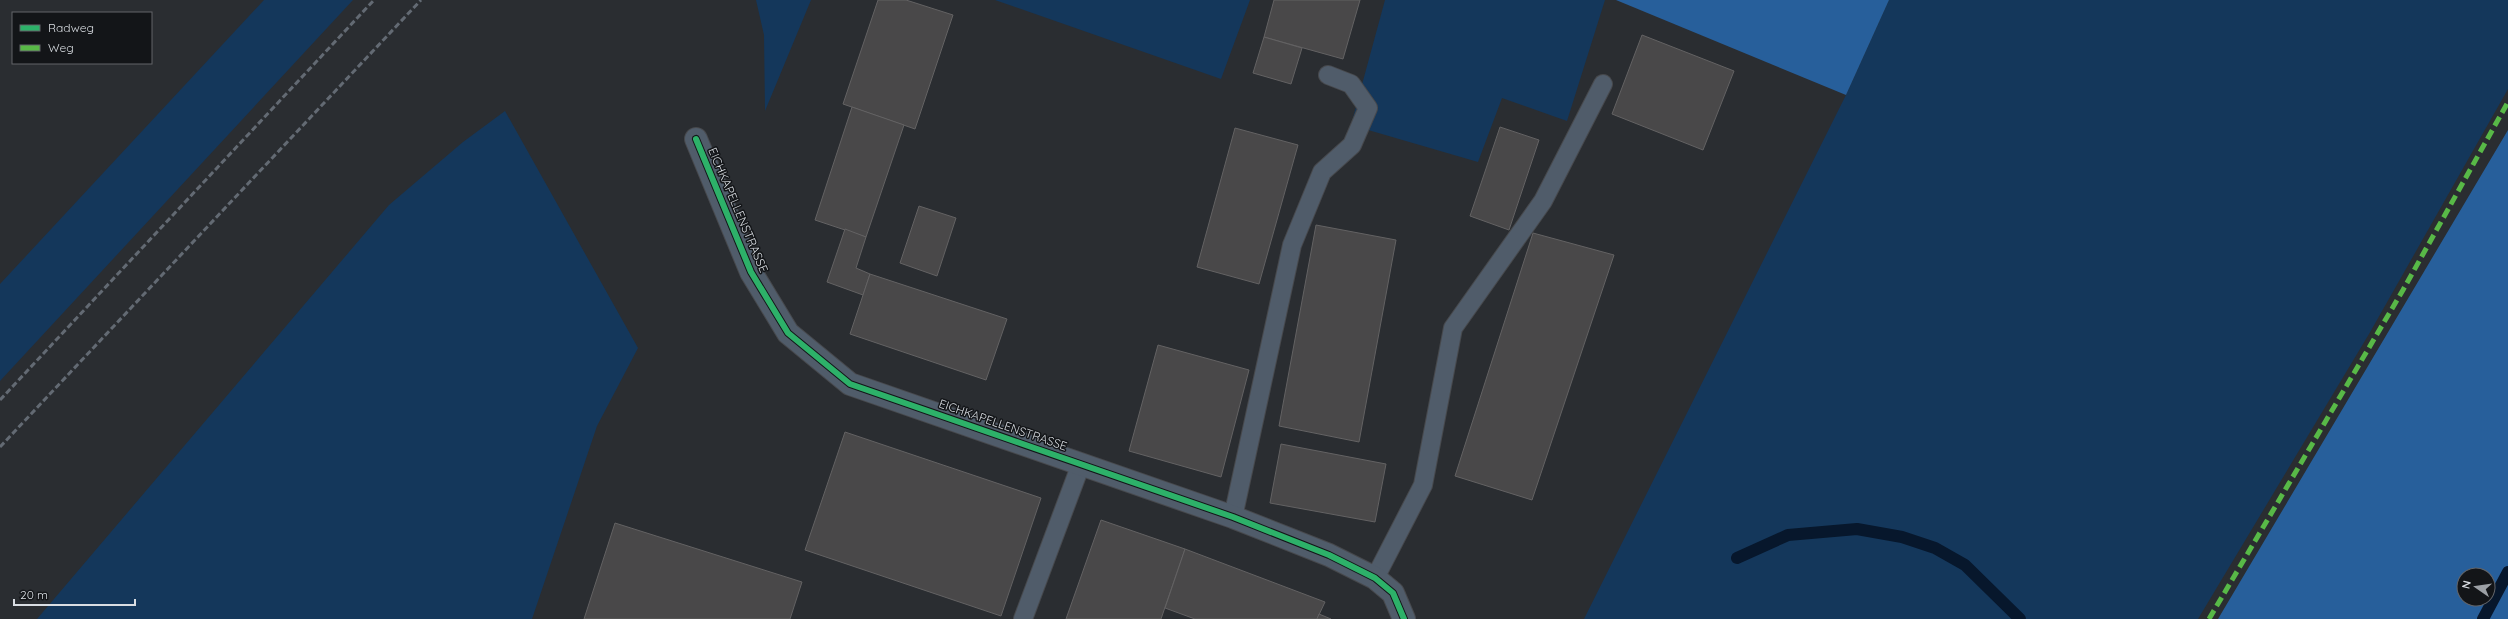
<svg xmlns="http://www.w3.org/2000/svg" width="2508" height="619" viewBox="0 0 2508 619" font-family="Quicksand,sans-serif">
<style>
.green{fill:#14375b}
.forest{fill:#275f9b;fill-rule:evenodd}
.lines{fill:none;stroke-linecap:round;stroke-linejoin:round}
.stream{stroke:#07172c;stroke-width:12}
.building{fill:#494849;stroke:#636263}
.service-casing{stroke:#47494d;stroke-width:20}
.minor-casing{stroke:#47494d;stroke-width:24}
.service{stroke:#505c6a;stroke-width:18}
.minor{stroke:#505c6a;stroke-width:22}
.rail{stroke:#636a73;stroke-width:3;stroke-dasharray:6 3;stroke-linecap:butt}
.quiet{stroke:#58b947;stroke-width:5;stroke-dasharray:10 5;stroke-linecap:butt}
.cycleway-casing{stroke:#131518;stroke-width:8}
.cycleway{stroke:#2db169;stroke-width:6}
.labels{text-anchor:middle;stroke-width:3;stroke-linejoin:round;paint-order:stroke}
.street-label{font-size:12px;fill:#dadee3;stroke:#131518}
</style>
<rect width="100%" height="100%" fill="#2a2d31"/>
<g class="green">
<polygon points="264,0 353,0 0,381 0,284"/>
<polygon points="756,0 811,0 765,111 764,35"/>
<polygon points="995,0 1250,0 1221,79"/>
<polygon points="1385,0 1605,0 1567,121 1502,98 1478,162 1351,125"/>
<polygon points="1889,0 2508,0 2508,89 2369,334 2198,619 1584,619 1846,95"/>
<polygon points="505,111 638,348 597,426 532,619 37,619 389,205 463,142"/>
</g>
<g class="forest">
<polygon points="1616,0 1889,0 1846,95"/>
<path d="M 2508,130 L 2508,619 L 2218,619 ZM 2464,575 L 2488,575 L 2488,599 L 2464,599 Z"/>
</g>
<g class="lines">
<g class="stream">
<polyline points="1737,558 1788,535 1857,529 1902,537 1935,548 1965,565 2020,619"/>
<polyline points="2483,619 2508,572"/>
</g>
</g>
<g class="building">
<polygon points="878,0 906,0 953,15 915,129 843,104"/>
<polygon points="1274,0 1360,0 1343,59 1264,37"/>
<polygon points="1642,35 1734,71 1703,150 1612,114"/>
<polygon points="1264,37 1302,48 1291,84 1253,73"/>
<polygon points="852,107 904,125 866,237 815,220"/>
<polygon points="1500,127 1539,140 1509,230 1470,216"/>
<polygon points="1235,128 1298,145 1259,284 1197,267"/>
<polygon points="919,206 956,218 937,276 900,263"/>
<polygon points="1316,225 1396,240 1359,442 1279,426"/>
<polygon points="845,229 866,237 856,268 870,274 863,295 827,282"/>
<polygon points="1533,233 1614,255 1532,500 1455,476"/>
<polygon points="870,274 1007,319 986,380 850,334"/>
<polygon points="1158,345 1249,370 1221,477 1129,451"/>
<polygon points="845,432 1041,498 1001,616 805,550"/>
<polygon points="1281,444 1386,464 1375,522 1270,503"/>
<polygon points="1101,520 1185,549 1161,619 1066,619"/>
<polygon points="615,523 802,582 790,619 584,619"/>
<polygon points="1185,549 1325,602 1317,619 1195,619 1165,608"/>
<polygon points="1319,614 1331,619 1317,619"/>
</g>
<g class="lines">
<g class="service-casing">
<g id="service">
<polyline points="1233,517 1292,245 1322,172 1352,145 1368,108 1351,84 1328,75"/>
<polyline points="1375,578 1423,485 1453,328 1543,201 1603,84"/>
<polyline points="1023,619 1081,464"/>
</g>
</g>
<g class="minor-casing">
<polyline id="minor" points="696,139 751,272 788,333 850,384 1233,517 1329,555 1375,578 1393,593 1404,619"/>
</g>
<use href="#service" class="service"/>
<use href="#minor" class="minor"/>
<g class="rail">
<polyline points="0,400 374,0"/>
<polyline points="0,447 421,0"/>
</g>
<polyline class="quiet" points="2209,619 2403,290 2508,102"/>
<g class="cycleway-casing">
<polyline id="cycleway" points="696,139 751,272 788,333 850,384 1233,517 1329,555 1375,578 1393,593 1404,619"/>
</g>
<use href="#cycleway" class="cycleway"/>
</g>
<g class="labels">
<g class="street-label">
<text transform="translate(738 210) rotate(67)" y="4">EICHKAPELLENSTRASSE</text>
<text transform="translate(1003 425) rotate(19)" y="4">EICHKAPELLENSTRASSE</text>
</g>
</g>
<rect x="12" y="12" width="140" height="52" fill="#131518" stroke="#636569"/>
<rect x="20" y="25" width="20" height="6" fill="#2db169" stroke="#636569"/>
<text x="48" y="32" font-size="12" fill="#dadee3">Radweg</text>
<rect x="20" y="45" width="20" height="6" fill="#58b947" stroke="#636569"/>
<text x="48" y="52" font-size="12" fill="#dadee3">Weg</text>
<g transform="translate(2476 587) rotate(283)"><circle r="19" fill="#131518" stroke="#636569"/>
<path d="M0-3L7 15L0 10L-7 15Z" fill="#9ca0a5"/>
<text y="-6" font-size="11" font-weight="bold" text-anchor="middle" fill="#dadee3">N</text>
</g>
<path d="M14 599v6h121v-6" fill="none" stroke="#dadee3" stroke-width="2"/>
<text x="20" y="599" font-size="12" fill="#dadee3" stroke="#131518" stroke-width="3" paint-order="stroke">20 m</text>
</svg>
